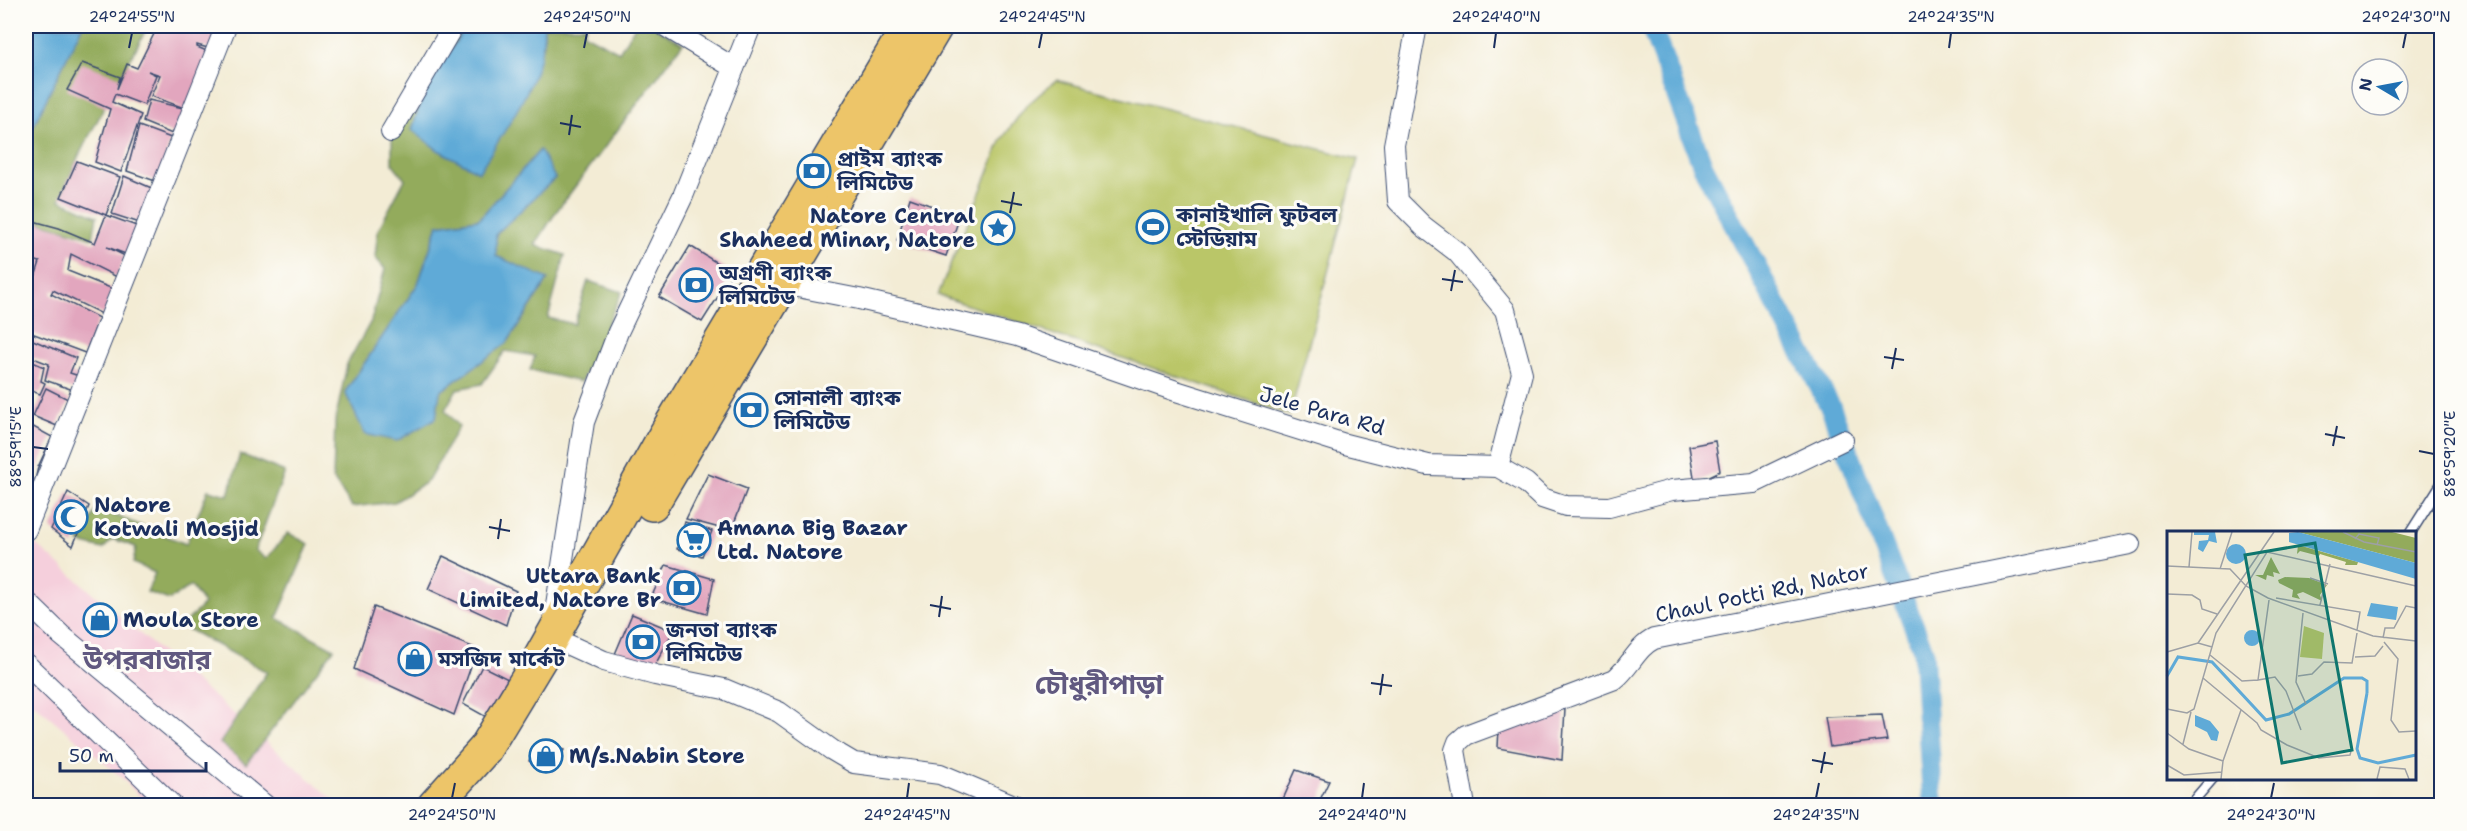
<svg xmlns="http://www.w3.org/2000/svg" width="2467" height="831" viewBox="0 0 2467 831" font-family="'Shantell Sans','Noto Sans Bengali',sans-serif">
<style>
.built{fill:#f5cfdc}
.green{fill:#bac668;stroke:#6a7a63;stroke-width:1.5}
.forest{fill:#93ab5c;stroke:#576d5d;stroke-width:1.5;fill-rule:evenodd}
.water{fill:#5faad7;stroke:#3d6c9a;stroke-width:1.5}
.lines{fill:none;stroke-linecap:round;stroke-linejoin:round}
.canal{stroke:#5faad7;stroke-width:21}
.building{fill:#e2a6be}
.lane-casing{stroke:#3b4b70;stroke-width:12}
.street-casing{stroke:#3b4b70;stroke-width:22}
.highway-casing{stroke:#3b4b70;stroke-width:36}
.lane{stroke:#fff;stroke-width:9}
.street{stroke:#fff;stroke-width:20}
.highway{stroke:#edc569;stroke-width:33}
.ticks{fill:none;stroke:#1b2f5e;stroke-width:2}
.labels{text-anchor:middle;stroke-width:6;stroke-linejoin:round;paint-order:stroke}
.poi-label{font-size:21px;font-weight:bold;fill:#1b2f5e;stroke:#fdfcf7;text-anchor:start}
.street-label{font-size:21px;fill:#1b2f5e;stroke:#fdfcf7}
.district-label{font-size:27px;font-weight:bold;fill:#615980;stroke:#fdfcf7}
.inset-river{fill:none;stroke:#5faad7;stroke-width:3}
.inset-road{fill:none;stroke:#9da0a5;stroke-width:1.5}
.view{fill:#0f766e;fill-opacity:0.15;stroke:#0f766e;stroke-width:3}
.inset-edge{fill:none;stroke:#1b2f5e;stroke-width:3}
.neatline{fill:none;stroke:#1b2f5e;stroke-width:2}
.ticks-label{font-size:15px;text-anchor:middle;fill:#1b2f5e}
</style>
<rect width="100%" height="100%" fill="#fdfcf7"/>
<filter id="ink" filterUnits="userSpaceOnUse"><feTurbulence type="fractalNoise" baseFrequency=".0167" numOctaves="2"/><feDisplacementMap in="SourceGraphic" scale="12" xChannelSelector="R" yChannelSelector="G"/><feConvolveMatrix kernelMatrix="1 2 1 2 8 2 1 2 1" color-interpolation-filters="sRGB"/></filter>
<filter id="wash" filterUnits="userSpaceOnUse"><feTurbulence type="fractalNoise" baseFrequency=".008" numOctaves="4" result="noise"/><feDisplacementMap in="SourceGraphic" scale="24" xChannelSelector="R" yChannelSelector="G"/><feGaussianBlur stdDeviation="1.35" result="paint"/><feColorMatrix in="noise" values="0 0 0 0 0 0 0 0 0 0 0 0 0 0 0 0 0 1.4 0 .05"/><feComposite in="paint" operator="in"/></filter>
<g filter="url(#wash)">
<rect width="100%" height="100%" fill="#f3ecd5"/>
<polygon class="built" points="26,536 340,805 148,805 120,776 26,697"/>
<polygon class="green" points="1056,80 1358,159 1290,415 938,295 1002,139 1026,106"/>
<g class="forest">
<polygon points="82,26 148,26 79,155 60,200 97,216 93,238 26,218 26,141"/>
<path d="M 460,26 L 466,26 L 424,92 L 544,46 L 544,26 L 586,26 L 583,33 L 619,52 L 635,26 L 653,26 L 683,43 L 556,212 L 535,245 L 565,255 L 548,318 L 574,324 L 588,281 L 622,292 L 581,382 L 530,370 L 535,356 L 505,351 L 482,384 L 457,389 L 445,410 L 459,426 L 428,481 L 395,502 L 352,507 L 333,479 L 335,422 L 347,364 L 371,321 L 385,269 L 375,257 L 378,230 L 405,179 L 392,163 L 392,139 ZM 539,151 L 555,178 L 496,234 L 496,256 L 548,280 L 507,343 L 440,392 L 345,392 L 418,284 L 438,225 L 479,219 Z"/>
<polygon points="240,454 285,472 255,550 266,559 288,533 309,544 277,618 334,649 246,764 220,743 267,672 182,626 204,604 191,586 169,600 147,592 155,573 133,563 136,547 113,539 103,549 79,543 97,508 186,544 208,490 228,495"/>
</g>
<g class="water">
<polygon points="26,26 82,26 26,141"/>
<path d="M 466,26 L 544,26 C 544,79 506,127 479,172 L 438,150 L 412,130 L 424,92 Z"/>
<polygon points="540,150 555,178 496,234 496,256 548,279 507,343 440,392 436,418 397,441 365,434 345,392 418,284 438,225 479,219"/>
</g>
<g class="lines">
<polyline class="canal" points="1651,26 1703,166 1831,408 1923,650 1933,806"/>
</g>
<g id="blocks">
<g class="building">
<polygon points="158,26 181,26 201,33 203,26 223,26 212,49 197,45 197,47 209,52 187,109 151,96 160,75 148,71 156,75 144,105 115,94 112,102 141,115 121,172 95,162 110,109 67,90 82,63 120,77 117,89 127,64 137,68"/>
<polygon points="149,100 187,109 177,136 143,122"/>
<polygon points="139,126 171,138 158,182 127,171"/>
<polygon points="77,161 120,177 106,215 61,197"/>
<polygon points="124,176 156,190 143,224 112,214"/>
<polygon points="910,198 960,216 946,256 897,240"/>
<polygon points="106,215 142,228 131,256 107,247 125,256 117,277 71,254 68,271 113,289 104,315 53,290 51,294 99,318 85,353 26,331 26,281 33,283 40,262 26,258 26,219 59,228 95,243"/>
<polygon points="690,246 733,273 702,322 659,297"/>
<polygon points="28,338 76,358 70,373 79,376 73,390 45,380 49,364 28,356"/>
<polygon points="26,359 44,367 41,381 45,383 40,394 26,389"/>
<polygon points="46,388 70,400 57,426 33,416"/>
<polygon points="26,423 52,437 38,467 26,519"/>
<polygon points="1715,441 1720,471 1695,483 1689,446"/>
<polygon points="708,474 747,489 731,531 686,519"/>
<polygon points="68,492 89,506 73,546 51,529"/>
<polygon points="685,522 712,531 702,556 677,549"/>
<polygon points="443,556 516,591 506,625 428,589"/>
<polygon points="666,565 714,579 707,614 651,598"/>
<polygon points="99,606 112,613 97,634 91,627"/>
<polygon points="374,607 477,649 454,715 354,669"/>
<polygon points="632,614 673,631 653,669 615,654"/>
<polygon points="482,666 516,683 497,723 463,704"/>
<polygon points="1565,709 1562,760 1498,748 1499,727"/>
<polygon points="1882,715 1887,740 1830,747 1825,717"/>
<polygon points="539,742 564,750 553,772 529,761"/>
<polygon points="1296,770 1329,781 1317,806 1280,806"/>
</g>
</g>
</g>
<g filter="url(#ink)">
<use href="#blocks" fill-opacity="0" stroke="#3b4b70" stroke-width="1.5"/>
<g class="lines">
<g class="lane-casing">
<g id="lane">
<polyline points="2411,532 2442,483"/>
<polyline points="2189,806 2213,778"/>
</g>
</g>
<g class="street-casing">
<g id="street">
<polyline points="665,26 734,68"/>
<polyline points="1417,26 1394,145 1398,201 1423,226 1457,252 1505,310 1522,373 1498,467"/>
<polyline points="391,132 453,26"/>
<polyline points="782,284 859,299 1017,336 1176,391 1345,444 1428,465 1498,467 1526,483 1542,498 1566,506 1609,507 1672,490 1754,483 1843,440"/>
<polyline points="26,530 226,26"/>
<polyline points="26,601 61,635 266,806"/>
<polyline points="554,618 584,422 618,332 683,196 751,26"/>
<polyline points="569,645 604,661 655,675 724,689 779,712 832,750 854,763 940,774 1016,806"/>
<polyline points="26,664 173,806"/>
<path d="M 1465,806 L 1455,750 L 1458,742 L 1466,735 L 1615,679 C 1630,667 1637,647 1654,639 L 2130,544"/>
</g>
</g>
<g class="highway-casing">
<g id="highway">
<polyline points="652,504 936,26"/>
<polyline points="434,806 485,749 539,660 664,437 909,26"/>
</g>
</g>
<use href="#lane" class="lane"/>
<use href="#street" class="street"/>
<use href="#highway" class="highway"/>
</g>
</g>
<path class="ticks" d="M 129,48 L 132,33M 584,48 L 587,33M 1039,48 L 1042,33M 1494,48 L 1496,33M 1949,48 L 1951,33M 2403,48 L 2406,33M 560,123 L 581,127M 569,135 L 572,115M 1001,201 L 1022,205M 1010,213 L 1014,192M 1442,279 L 1463,282M 1451,291 L 1455,270M 1884,357 L 1904,360M 1892,369 L 1896,348M 2325,434 L 2345,438M 2333,446 L 2337,426M 33,447 L 48,449M 2419,451 L 2434,454M 489,527 L 510,531M 498,539 L 501,519M 930,605 L 951,609M 939,617 L 942,596M 1371,683 L 1392,686M 1380,695 L 1383,674M 1812,760 L 1833,764M 1821,773 L 1825,752M 452,798 L 455,783M 907,798 L 909,783M 1362,798 L 1364,783M 1816,798 L 1819,783M 2271,798 L 2274,783"/>
<defs>
<g id="bank-ring" transform="scale(1.725)"><circle r="9.5" fill="#fdfcf7" stroke="#1f6fb2" stroke-width="1.5"/><path d="M-6-4H6V4H-6ZM0-2.3a2.3 2.3 0 1 0 0 4.6a2.3 2.3 0 1 0 0-4.6Z" fill="#1f6fb2"/></g>
<g id="stadium-ring" transform="scale(1.725)"><circle r="9.5" fill="#fdfcf7" stroke="#1f6fb2" stroke-width="1.5"/><path d="M0-5a6.5 5 0 1 0 0 10a6.5 5 0 1 0 0-10ZM-3.5-1.8h7v3.6h-7Z" fill="#1f6fb2"/></g>
<g id="sight-ring" transform="scale(1.725)"><circle r="9.5" fill="#fdfcf7" stroke="#1f6fb2" stroke-width="1.5"/><path d="M0-6L1.8-2.2L6-1.7L2.9 1.2L3.7 5.4L0 3.3L-3.7 5.4L-2.9 1.2L-6-1.7L-1.8-2.2Z" fill="#1f6fb2"/></g>
<g id="mosque-ring" transform="scale(1.725)"><circle r="9.5" fill="#fdfcf7" stroke="#1f6fb2" stroke-width="1.5"/><path d="M3.5-4.9A6 6 0 1 0 3.5 4.9A5 5 0 1 1 3.5-4.9Z" fill="#1f6fb2"/></g>
<g id="supermarket-ring" transform="scale(1.725)"><circle r="9.5" fill="#fdfcf7" stroke="#1f6fb2" stroke-width="1.5"/><path d="M-6-5.5h2.5l.6 2H6L4.5 2H-2.5L-4.4-4H-6ZM-1.5 3.2a1.3 1.3 0 1 0 .1 0ZM3 3.2a1.3 1.3 0 1 0 .1 0Z" fill="#1f6fb2"/></g>
<g id="shop-ring" transform="scale(1.725)"><circle r="9.5" fill="#fdfcf7" stroke="#1f6fb2" stroke-width="1.5"/><path d="M-5-2.5h2.3a2.7 3.5 0 0 1 5.4 0H5L5.5 6h-11ZM-1.5-2.5h3a1.5 2.3 0 0 0-3 0Z" fill="#1f6fb2"/></g>
</defs>
<g fill-rule="evenodd">
<use href="#bank-ring" x="814" y="171"/>
<use href="#stadium-ring" x="1153" y="227"/>
<use href="#sight-ring" x="998" y="228"/>
<use href="#bank-ring" x="696" y="285"/>
<use href="#bank-ring" x="751" y="410"/>
<use href="#mosque-ring" x="71" y="517"/>
<use href="#supermarket-ring" x="694" y="540"/>
<use href="#bank-ring" x="684" y="588"/>
<use href="#shop-ring" x="100" y="620"/>
<use href="#bank-ring" x="643" y="642"/>
<use href="#shop-ring" x="415" y="659"/>
<use href="#shop-ring" x="546" y="756"/>
</g>
<g class="labels">
<g class="poi-label">
<text x="837" y="166">প্রাইম ব্যাংক<tspan x="837" dy="24">লিমিটেড</tspan></text>
<text x="1176" y="222">কানাইখালি ফুটবল<tspan x="1176" dy="24">স্টেডিয়াম</tspan></text>
<text x="975" y="223" text-anchor="end">Natore Central<tspan x="975" dy="24">Shaheed Minar, Natore</tspan></text>
<text x="719" y="280">অগ্রণী ব্যাংক<tspan x="719" dy="24">লিমিটেড</tspan></text>
<text x="774" y="405">সোনালী ব্যাংক<tspan x="774" dy="24">লিমিটেড</tspan></text>
<text x="94" y="512">Natore<tspan x="94" dy="24">Kotwali Mosjid</tspan></text>
<text x="717" y="535">Amana Big Bazar<tspan x="717" dy="24">Ltd. Natore</tspan></text>
<text x="661" y="583" text-anchor="end">Uttara Bank<tspan x="661" dy="24">Limited, Natore Br</tspan></text>
<text x="123" y="627">Moula Store</text>
<text x="666" y="637">জনতা ব্যাংক<tspan x="666" dy="24">লিমিটেড</tspan></text>
<text x="438" y="666">মসজিদ মার্কেট</text>
<text x="569" y="763">M/s.Nabin Store</text>
</g>
<g class="street-label">
<text transform="translate(1322 411) rotate(16)" y="7">Jele Para Rd</text>
<text transform="translate(1762 593) rotate(-12)" y="7">Chaul Potti Rd, Nator</text>
</g>
<g class="district-label">
<text x="147" y="669">উপরবাজার</text>
<text x="1099" y="694">চৌধুরীপাড়া</text>
</g>
</g>
<g transform="translate(2167 531)">
<rect width="249" height="249" fill="#f3ecd5"/>
<path d="M 137,95 L 157,102 L 155,128 L 133,126 Z" fill="#bac668"/>
<path d="M 131,1 L 225,1 L 249,7 L 249,32 ZM 131,14 L 191,31 L 190,34 L 178,34 L 179,31 L 153,23 L 152,25 L 133,20 L 130,23 ZM 104,26 L 113,43 L 106,41 L 107,46 L 100,44 L 99,49 L 88,44 L 96,44 ZM 118,46 L 142,47 L 160,54 L 153,64 L 155,70 L 136,61 L 130,63 L 133,68 L 125,66 L 126,59 L 112,52 L 111,49 Z" fill="#93ab5c"/>
<path d="M 27,1 L 55,1 L 48,1 L 50,12 L 42,10 L 36,21 L 31,18 L 32,10 L 41,9 L 42,4 L 27,4 ZM 131,1 L 249,32 L 249,48 L 122,11 L 122,2 ZM59 23a10 10 0 1 1 20 0a10 10 0 1 1-20 0ZM 204,72 L 231,76 L 229,89 L 200,85 ZM77 107a8 8 0 1 1 16 0a8 8 0 1 1-16 0ZM 28,184 L 43,190 L 52,201 L 50,210 L 44,209 L 40,201 L 28,195 Z" fill="#5faad7"/>
<path class="inset-river" d="M 0,145 L 11,126 L 45,131 L 99,189 L 122,183 L 177,147 L 195,147 L 200,150 L 200,162M 200,162 L 190,218 L 193,227 L 211,232 L 249,224"/>
<path class="inset-road" d="M 176,1 L 197,11 L 249,21M 188,8 L 192,3 L 212,7 L 210,14M 0,35 L 63,38 L 79,55 L 101,67 L 206,105 L 249,110M 22,36 L 25,1M 53,38 L 65,1M 143,47 L 161,53M 0,63 L 25,64 L 33,69 L 35,78 L 50,83M 109,67 L 193,81 L 190,99M 102,69 L 91,149 L 108,146 L 119,160 L 134,199M 153,74 L 163,33M 136,82 L 129,151 L 139,173M 216,107 L 218,97 L 227,97 L 239,75 L 249,77M 217,111 L 231,128 L 224,189 L 232,201 L 249,200M 31,112 L 107,1M 0,121 L 31,112 L 45,116M 43,124 L 75,150 L 91,149M 188,126 L 208,125 L 216,115M 131,145 L 145,143 L 157,131 L 185,132 L 190,102M 36,147 L 90,192 L 94,199 L 120,214 L 152,227 L 183,224 L 184,220M 0,178 L 20,182 L 27,178 L 49,102 L 100,21 L 249,55M 0,202 L 22,218 L 56,230M 16,213 L 24,181M 0,234 L 17,244 L 55,241M 54,248 L 56,230 L 74,179M 210,248 L 213,236 L 238,238 L 242,248"/>
<path class="view" d="M 148,12 L 185,219 L 115,232 L 78,24 Z"/>
<rect width="249" height="249" class="inset-edge"/>
</g>
<rect width="2467" height="831" fill="none" stroke="#fdfcf7" stroke-width="66"/>
<g transform="translate(2380 87) rotate(280)"><circle r="28" fill="#fdfcf7" stroke="#a3aaba" stroke-width="1.5"/>
<path d="M0-4.5L10 22L0 15L-10 22Z" fill="#1f6fb2"/>
<text y="-9" font-size="16" font-weight="bold" text-anchor="middle" fill="#1b2f5e">N</text>
</g>
<path d="M60 762v9h146v-9" fill="none" stroke="#1b2f5e" stroke-width="3"/>
<text x="69" y="762" font-size="18" fill="#1b2f5e" stroke="#fdfcf7" stroke-width="4.5" paint-order="stroke">50 m</text>
<rect x="33" y="33" width="2401" height="765" class="neatline"/>
<g class="ticks-label">
<text x="132" y="22">24°24'55"N</text>
<text x="587" y="22">24°24'50"N</text>
<text x="1042" y="22">24°24'45"N</text>
<text x="1496" y="22">24°24'40"N</text>
<text x="1951" y="22">24°24'35"N</text>
<text x="2406" y="22">24°24'30"N</text>
<text transform="translate(16 447) rotate(-90)" y="5">88°59'15"E</text>
<text transform="translate(2450 454) rotate(-90)" y="5">88°59'20"E</text>
<text x="452" y="820">24°24'50"N</text>
<text x="907" y="820">24°24'45"N</text>
<text x="1362" y="820">24°24'40"N</text>
<text x="1816" y="820">24°24'35"N</text>
<text x="2271" y="820">24°24'30"N</text>
</g>
</svg>
